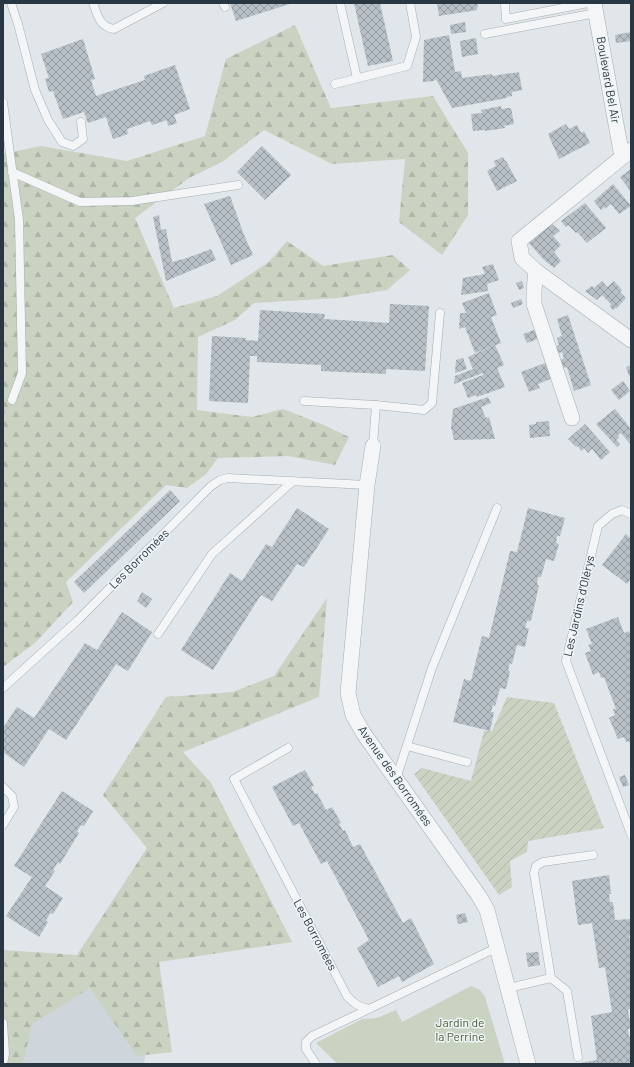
<svg xmlns="http://www.w3.org/2000/svg" width="634" height="1067" viewBox="0 0 634 1067" font-family="Barlow,sans-serif">
<style>
.built{fill:#ced5db}
.forest{fill:url(#forest-firs)}
.park{fill:#cad3c1}
.garden{fill:url(#garden-furrows)}
.building{fill:url(#building-cross-hatch)}
.lines{fill:none;stroke-linecap:round;stroke-linejoin:round}
.lane-casing{stroke:#a5aeb3;stroke-width:9}
.street-casing{stroke:#a5aeb3;stroke-width:16}
.lane{stroke:#f3f5f7;stroke-width:8}
.street{stroke:#f3f5f7;stroke-width:15}
.labels{text-anchor:middle;stroke-width:3;stroke-linejoin:round;paint-order:stroke}
.street-label{font-size:12px;fill:#283741;stroke:#eff4f7}
.park-label{font-size:12px;fill:#465d35;stroke:#eff4f7}
</style>
<defs>
<pattern id="forest-firs" width="22" height="20" patternUnits="userSpaceOnUse"><rect width="22" height="20" fill="#cad3c1"/><path d="M5 1l3.5 6h-7zM16 11l3.5 6h-7z" fill="#aeb6a7"/></pattern>
<pattern id="garden-furrows" width="10" height="10" patternUnits="userSpaceOnUse"><rect width="10" height="10" fill="#cad3c1"/><path d="M-1 1l2-2M0 10L10 0M9 11l2-2" fill="none" stroke="#aeb6a7"/></pattern>
<pattern id="building-cross-hatch" width="8" height="8" patternUnits="userSpaceOnUse"><rect width="8" height="8" fill="#b7c0c6"/><path d="M0 0l8 8M0 8l8-8" fill="none" stroke="#959da2"/></pattern>
</defs>
<rect width="100%" height="100%" fill="#e0e6e9"/>
<polygon class="built" points="129,959 149,1020 144,1064 23,1064 24,1059 22,1028"/>
<g class="forest">
<polygon points="295,25 331,108 433,96 468,153 468,215 442,255 399,222 405,159 332,164 264,130 222,162 189,178 135,218 174,308 217,296 269,262 287,241 323,266 393,255 410,270 387,290 338,298 254,303 235,320 198,337 197,410 252,417 283,409 324,425 349,437 335,465 288,456 218,458 206,474 187,488 166,485 66,582 73,602 36,642 3,667 3,154 41,146 127,161 205,136 226,59"/>
<polygon points="327,598 319,697 183,752 211,783 292,942 159,962 172,1052 137,1056 90,988 32,1024 23,1064 3,1064 3,950 77,955 147,848 103,795 166,697 233,692 274,676"/>
</g>
<polygon class="park" points="471,986 480,990 485,997 505,1064 338,1064 316,1043 362,1019 377,1018 396,1010 402,1022"/>
<polygon class="garden" points="507,697 554,703 604,828 528,841 527,852 510,861 512,887 499,895 414,774 422,768 471,781 484,731 492,731"/>
<g class="building">
<polygon points="230,3 293,3 236,21"/>
<polygon points="354,3 380,3 393,61 368,66"/>
<polygon points="437,3 477,3 478,7 477,8 477,10 439,16"/>
<polygon points="465,22 466,32 451,34 450,25"/>
<polygon points="631,32 631,41 616,43 615,35"/>
<polygon points="449,35 455,72 461,71 462,78 492,74 492,76 519,72 522,90 512,92 512,96 506,97 507,98 452,108 436,79 434,81 423,82 424,40"/>
<polygon points="476,38 478,54 462,57 460,41"/>
<polygon points="83,39 95,79 91,80 96,96 145,80 144,76 175,65 190,109 174,115 177,123 168,126 167,120 152,125 150,121 127,129 128,134 113,139 106,117 88,123 84,112 63,119 53,91 49,92 45,79 49,78 41,54"/>
<polygon points="501,106 501,109 511,108 514,124 504,126 505,128 485,131 484,130 473,131 471,114 482,113 481,110"/>
<polygon points="566,124 569,129 577,125 581,133 584,131 590,143 559,159 548,134"/>
<polygon points="262,146 291,175 265,200 237,172"/>
<polygon points="503,157 505,161 506,161 517,181 497,191 487,171 496,166 494,161"/>
<polygon points="631,169 631,192 620,177"/>
<polygon points="613,184 631,206 619,214 611,204 605,209 604,207 601,210 594,201"/>
<polygon points="230,196 244,235 253,255 231,265 204,204"/>
<polygon points="585,203 606,228 587,243 577,232 576,233 568,225 566,227 561,221"/>
<polygon points="159,215 161,230 166,229 172,262 187,258 211,249 216,260 166,281 153,217"/>
<polygon points="552,224 560,231 553,236 561,245 554,252 561,261 554,268 544,260 528,242"/>
<polygon points="493,264 499,280 487,284 488,291 461,295 463,278 485,274 482,267"/>
<polygon points="522,281 524,288 519,290 516,283"/>
<polygon points="602,281 607,287 614,281 622,290 620,292 626,298 616,309 615,308 613,310 610,306 611,304 602,295 597,300 585,291 592,286 594,288"/>
<polygon points="489,293 497,315 491,317 501,343 475,353 465,327 459,329 460,313 466,313 462,303"/>
<polygon points="521,299 523,304 513,308 511,303"/>
<polygon points="390,304 429,306 425,371 386,369 386,374 321,371 321,365 257,362 257,356 250,356 248,403 209,401 212,336 246,338 245,340 258,341 260,310 325,314 324,319 389,323"/>
<polygon points="568,315 591,385 574,391 567,367 563,368 561,360 564,358 562,352 558,353 556,347 559,345 557,338 562,336 557,319"/>
<polygon points="537,329 540,338 527,343 523,334"/>
<polygon points="495,345 504,365 497,368 505,387 477,397 476,395 468,398 462,383 483,375 483,373 454,384 455,376 473,369 468,357"/>
<polygon points="463,358 467,369 455,373 456,360"/>
<polygon points="548,362 553,378 538,384 540,388 529,392 521,372"/>
<polygon points="631,365 631,375 629,376 626,367"/>
<polygon points="623,381 630,391 619,400 611,390"/>
<polygon points="488,397 491,403 481,407 486,418 489,417 495,439 454,440 451,427 453,409"/>
<polygon points="3,402 5,415 3,415"/>
<polygon points="615,409 631,429 631,445 621,433 618,435 619,437 616,440 620,444 617,447 596,424"/>
<polygon points="549,421 550,436 530,438 529,425 536,424 536,422"/>
<polygon points="585,424 610,452 601,460 592,449 588,453 584,448 581,451 578,446 576,447 568,439"/>
<polygon points="170,490 180,501 84,593 74,582"/>
<polygon points="297,508 329,529 304,567 297,564 272,601 261,595 213,670 181,650 230,573 242,581 266,544 272,547"/>
<polygon points="528,508 565,518 560,536 557,536 556,543 559,544 554,561 546,559 541,577 538,577 537,585 539,585 531,621 527,621 525,628 529,628 525,647 517,645 512,664 510,663 508,670 510,671 506,689 500,688 495,706 493,705 491,712 494,712 490,731 453,722 464,679 471,681 482,636 489,638 510,551 517,552"/>
<polygon points="626,534 631,539 631,579 627,584 602,565"/>
<polygon points="142,592 152,599 146,608 137,601"/>
<polygon points="122,612 152,632 128,671 116,664 66,740 49,729 24,767 3,752 3,728 17,707 34,718 85,643 97,650"/>
<polygon points="618,617 624,633 629,631 631,636 631,747 629,741 626,742 624,737 618,739 609,718 615,715 613,709 616,709 604,677 601,678 599,672 593,675 585,653 591,651 588,645 592,644 586,629"/>
<polygon points="305,770 314,786 311,787 315,794 317,793 326,810 332,807 341,823 339,824 343,831 345,830 353,847 360,844 403,923 411,918 434,964 402,982 399,976 378,987 357,948 369,940 327,861 321,864 299,823 293,826 272,787"/>
<polygon points="625,775 629,785 623,787 619,777"/>
<polygon points="62,791 93,811 84,826 81,825 77,831 79,833 60,864 58,862 53,870 55,871 45,886 63,898 53,914 50,913 46,921 48,922 39,937 6,916 32,877 14,866"/>
<polygon points="609,875 611,894 609,894 610,902 613,902 615,920 630,919 631,937 629,936 631,945 631,1009 628,1010 631,1028 628,1029 629,1037 631,1036 631,1064 575,1064 597,1060 591,1016 612,1012 605,967 599,968 592,923 578,925 572,881"/>
<polygon points="465,913 468,922 458,924 456,915"/>
<polygon points="538,952 540,965 528,967 526,953"/>
</g>
<g class="lines">
<g class="lane-casing">
<g id="lane">
<polyline points="11,3 18,24 35,90 48,120 62,142 73,146 83,139 81,122"/>
<path d="M 93,3 C 98,16 99,26 114,29 L 163,3"/>
<polyline points="223,3 225,7"/>
<polyline points="340,3 357,78"/>
<polyline points="505,5 506,19 588,3"/>
<polyline points="485,34 596,13"/>
<polyline points="335,84 407,66 416,37 410,3"/>
<polyline points="3,102 19,220 22,373 12,400"/>
<polyline points="12,172 80,202 132,201 238,185"/>
<polyline points="304,401 376,405 424,410 432,403 440,313"/>
<polyline points="373,446 376,405"/>
<polyline points="631,514 622,510 612,514 598,526 566,661 631,834"/>
<polyline points="158,634 212,554 293,481"/>
<polyline points="3,688 78,620 211,486 220,480 228,478 367,485"/>
<polyline points="407,746 467,762"/>
<path d="M 288,748 L 234,779 L 347,996 C 354,1004 359,1007 369,1009 L 496,948"/>
<polyline points="396,779 432,668 497,508"/>
<polyline points="3,787 12,796 14,807 3,825"/>
<polyline points="551,978 567,991 578,1057"/>
<polyline points="508,988 551,978 534,873 536,866 543,862 593,855"/>
<polyline points="3,1023 5,1054 3,1064"/>
<polyline points="316,1064 306,1049 306,1042 312,1036 369,1009"/>
</g>
</g>
<g class="street-casing">
<g id="street">
<polyline points="594,3 622,157"/>
<polyline points="631,150 519,241 522,258 536,271 631,340"/>
<polyline points="536,271 534,291 534,304 572,418"/>
<polyline points="373,446 367,485 348,693 353,715 364,734 479,896 487,910 528,1064"/>
</g>
</g>
<use href="#lane" class="lane"/>
<use href="#street" class="street"/>
</g>
<g class="labels">
<g class="street-label">
<text transform="translate(608 80) rotate(80)" y="4">Boulevard Bel Air</text>
<text transform="translate(139 559) rotate(-45)" y="4">Les Borromées</text>
<text transform="translate(579 606) rotate(-77)" y="4">Les Jardins d'Olérys</text>
<text transform="translate(395 776) rotate(55)" y="4">Avenue des Borromées</text>
<text transform="translate(315 935) rotate(62)" y="4">Les Borromées</text>
</g>
<g class="park-label">
<text x="460" y="1027">Jardin de<tspan x="460" dy="14">la Perrine</tspan></text>
</g>
</g>
<rect width="634" height="1067" fill="none" stroke="#283741" stroke-width="8"/>
</svg>
